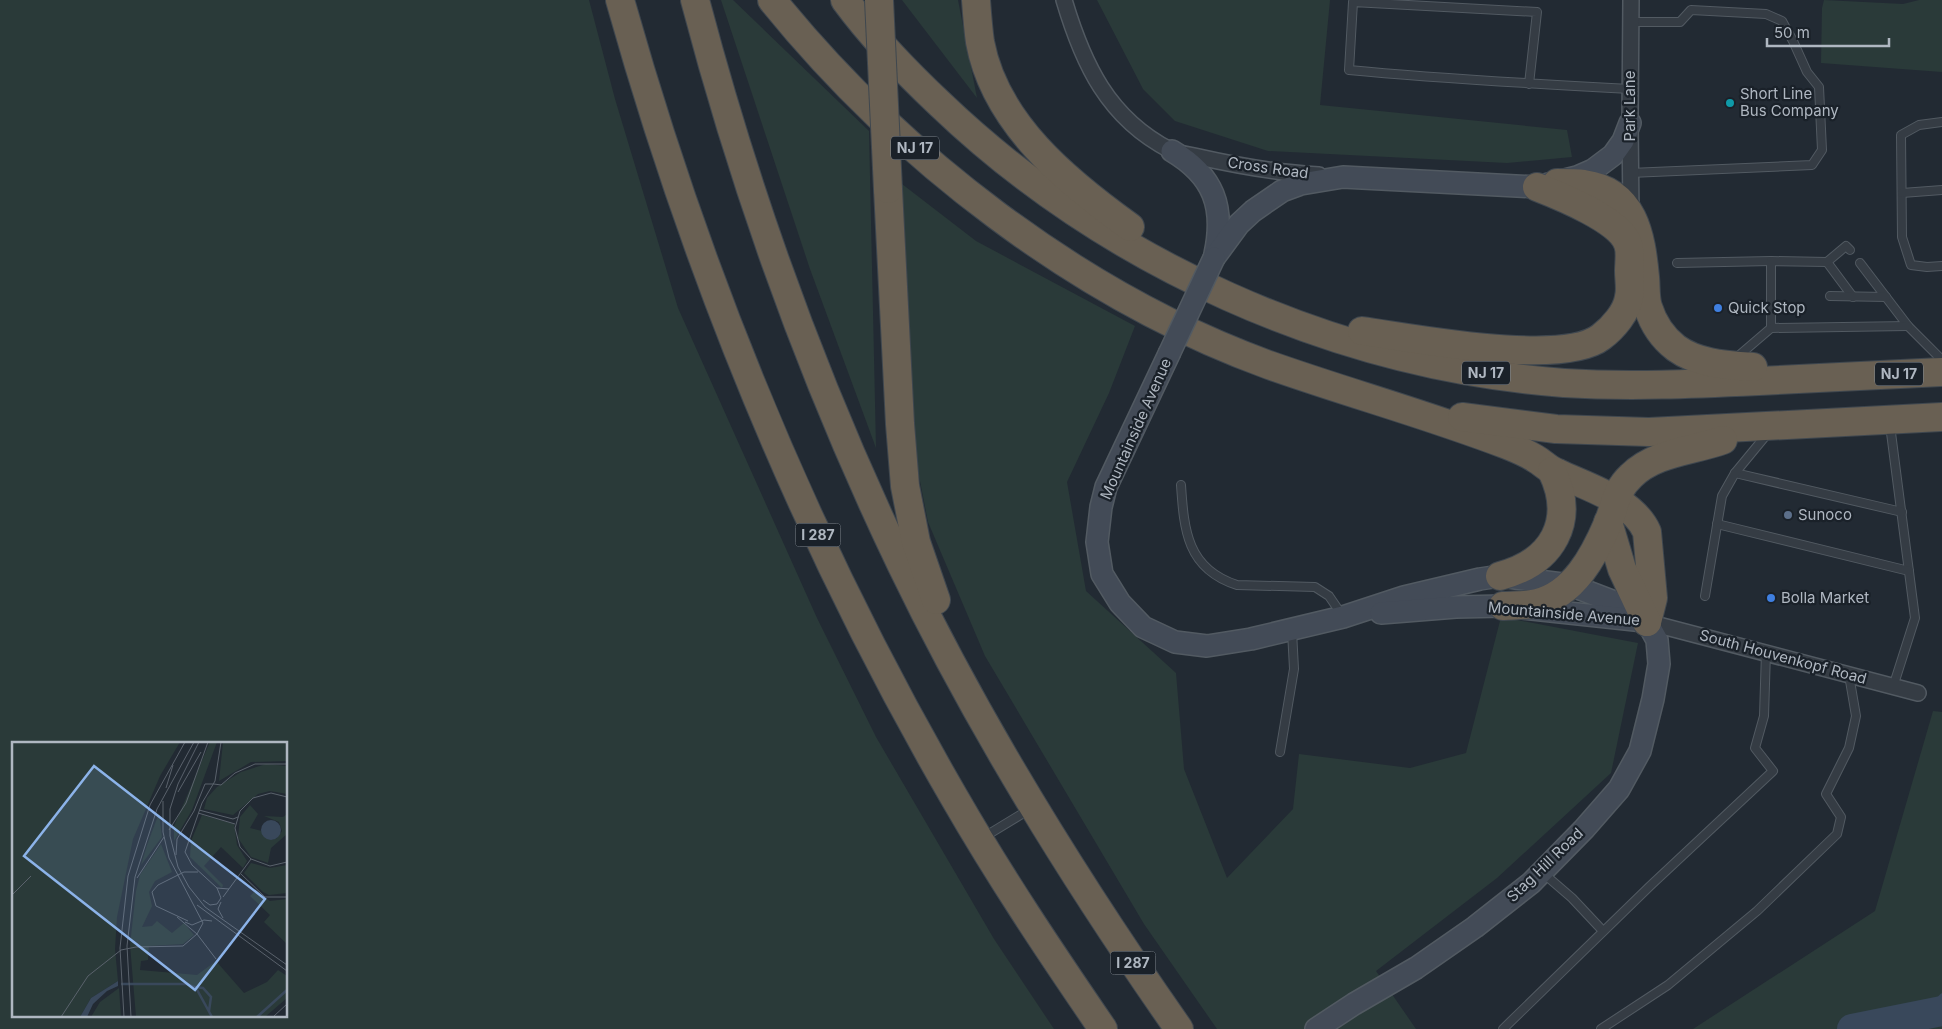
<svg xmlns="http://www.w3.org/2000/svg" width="1942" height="1029" viewBox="0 0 1942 1029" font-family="Inter,sans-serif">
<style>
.green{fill:#2a3a39;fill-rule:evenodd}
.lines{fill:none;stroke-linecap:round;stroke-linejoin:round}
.stream{stroke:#39485b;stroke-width:5}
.river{stroke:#39485b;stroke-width:30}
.lane-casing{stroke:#525a62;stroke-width:10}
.street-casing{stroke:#525a62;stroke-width:18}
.secondary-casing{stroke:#525a62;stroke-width:24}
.highway-casing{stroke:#3f474f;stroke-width:30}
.lane{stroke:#353c44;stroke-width:8}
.street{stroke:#353c44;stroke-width:15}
.secondary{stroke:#434b57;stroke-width:21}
.highway{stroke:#696053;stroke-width:28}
.secondary-bridge-casing{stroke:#525a62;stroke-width:24;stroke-linecap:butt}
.highway-bridge-casing{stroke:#3f474f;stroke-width:30;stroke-linecap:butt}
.secondary-bridge{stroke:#434b57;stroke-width:21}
.highway-bridge{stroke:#696053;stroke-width:28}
.culture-dot{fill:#0f9aa8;stroke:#1a2129;stroke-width:2}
.shop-dot{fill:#3f7fe0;stroke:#1a2129;stroke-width:2}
.service-dot{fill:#5c6f8a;stroke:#1a2129;stroke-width:2}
.labels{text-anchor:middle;stroke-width:4.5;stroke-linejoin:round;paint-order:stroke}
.shield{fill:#1a2129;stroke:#828a93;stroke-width:1}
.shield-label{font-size:14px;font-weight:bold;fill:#afb7c1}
.poi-label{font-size:15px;fill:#afb7c1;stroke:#1a2129;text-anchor:start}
.street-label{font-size:15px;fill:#afb7c1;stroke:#1a2129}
.inset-river{fill:none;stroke:#39485b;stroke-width:2.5}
.inset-road{fill:none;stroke:#5a626c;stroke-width:1}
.view{fill:#8cb3e9;fill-opacity:0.15;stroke:#8cb3e9;stroke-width:2.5}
.inset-edge{fill:none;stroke:#afb7c1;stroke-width:2.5}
</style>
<rect width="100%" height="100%" fill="#222a33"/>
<g class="green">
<path d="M 0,0 L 589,0 L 615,99 L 678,308 L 817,618 L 876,737 L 994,939 L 1054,1029 L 0,1029 ZM 14,743 L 286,743 L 286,1015 L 14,1015 Z"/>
<polygon points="721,0 733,0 869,131 876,448 810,269"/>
<polygon points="902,0 958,0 977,98"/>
<polygon points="1097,0 1330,0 1320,105 1567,130 1572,157 1507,163 1268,151 1175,121 1143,89"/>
<polygon points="1824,0 1903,4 1919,0 1942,0 1942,72 1821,63 1822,8"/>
<polygon points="902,184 976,241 1135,326 1109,393 1067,482 1086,591 1176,673 1184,769 1227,878 1293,809 1299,754 1410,768 1466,753 1501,617 1638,643 1611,773 1497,878 1376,971 1416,1029 1217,1029 1144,924 985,656 928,522 911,435"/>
<polygon points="1933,711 1942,712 1942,1029 1693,1029 1875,911"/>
</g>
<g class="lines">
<polyline class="stream" points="1925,1014 1942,996"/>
<polyline class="river" points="1852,1029 1942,1011"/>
<g class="lane-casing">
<g id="lane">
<path d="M 1529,84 L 1537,12 L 1353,2 L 1349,70 C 1442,79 1536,84 1630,89"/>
<polyline points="1942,122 1919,125 1901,135 1902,237 1911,265 1927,267 1942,266"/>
<polyline points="1630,173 1812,165 1822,150 1819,87 1807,72 1793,41 1782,21 1766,14 1691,10 1680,22 1631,22"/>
<polyline points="1902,193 1942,190"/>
<polyline points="1827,262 1853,297"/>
<polyline points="1677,263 1771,261"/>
<polyline points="1860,263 1908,326 1942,360"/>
<polyline points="1830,296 1886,297"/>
<polyline points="1771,328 1771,261 1827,262 1846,246 1850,250"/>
<polyline points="1736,358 1771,328 1908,326"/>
<polyline points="1890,425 1915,618 1893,687"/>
<polyline points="1735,473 1902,512"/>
<path d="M 1181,485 C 1184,530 1187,569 1237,585 L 1315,587 L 1329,596 L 1342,615"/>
<polyline points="1717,524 1909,571"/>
<polyline points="1705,596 1722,496 1735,473 1768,433"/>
<polyline points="1280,752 1294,669 1292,631"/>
<polyline points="984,837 1030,809"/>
<polyline points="1543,873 1572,898 1603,931"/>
<polyline points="1503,1029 1650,886 1773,771 1755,748 1764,716 1766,652"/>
<polyline points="1601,1029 1668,985 1757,911 1837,834 1841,817 1826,794 1849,748 1856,716 1849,675"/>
</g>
</g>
<g class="street-casing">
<g id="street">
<path d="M 1064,0 C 1083,64 1108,118 1170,150 C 1179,154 1190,155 1199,157 C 1239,166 1279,173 1319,175"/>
<polyline points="1631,213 1630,123 1631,0"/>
<polyline points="1647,622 1918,693"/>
</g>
</g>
<g class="secondary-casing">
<g id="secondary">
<path d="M 1172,151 C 1214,176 1225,207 1215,254"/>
<polyline points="1214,258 1239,224 1253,211 1282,191 1301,184 1343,177 1537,187 1577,177 1593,170 1613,155 1623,141 1630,123"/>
<polyline points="1169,354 1106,487 1101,507 1097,542 1102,574 1120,603 1143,627 1175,642 1207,646 1251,639 1343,617 1404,597 1480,579 1500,576 1570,585 1617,603 1647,622 1657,640 1659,664 1653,699 1640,751 1619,789 1584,829 1531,883 1475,927 1416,968 1354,1004 1316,1029"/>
<polyline points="1381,613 1456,607 1503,606 1644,621"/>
</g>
</g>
<g class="highway-casing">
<g id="highway">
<path d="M 620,0 C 698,278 809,547 954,797 C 1000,877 1051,953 1103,1029"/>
<path d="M 695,0 C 746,194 815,385 902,566 C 980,728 1076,882 1179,1029"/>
<path d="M 772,0 C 898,156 1079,296 1269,365 C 1348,393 1429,415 1507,445 C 1517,449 1527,453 1536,459 C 1543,463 1549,470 1558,473 C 1587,487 1633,500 1647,532 L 1653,598 L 1647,622"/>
<path d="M 845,0 C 873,38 906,72 940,104 C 1105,262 1335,366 1564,383 C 1629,387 1694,384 1759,381 C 1820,378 1881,375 1942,372"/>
<path d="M 976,0 C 977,14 978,28 980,42 C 995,123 1066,181 1130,227"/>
<path d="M 1557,183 C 1566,183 1575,183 1584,184 C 1634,191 1641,235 1645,277 C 1646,286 1645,298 1648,307 C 1653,323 1663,338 1676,348 C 1698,364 1727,365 1753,367"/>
<polyline points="888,189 900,424 905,486 916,542 936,600"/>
<path d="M 1362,331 C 1413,338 1562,367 1601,337 C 1613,328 1627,312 1629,297 C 1631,289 1629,279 1629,271 C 1629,263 1631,252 1628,244 C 1620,220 1560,196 1537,187"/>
<polyline points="1462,417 1556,429 1649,432 1942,417"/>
<polyline points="1608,522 1622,569 1647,622"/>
<path d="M 1500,576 C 1553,562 1576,521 1552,471"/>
<path d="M 1503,606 C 1514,605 1526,606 1537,603 C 1574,594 1594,556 1608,523 C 1616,504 1615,491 1631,476 C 1655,452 1693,451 1723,440"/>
</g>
</g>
<use href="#lane" class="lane"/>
<use href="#street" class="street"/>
<use href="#secondary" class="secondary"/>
<use href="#highway" class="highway"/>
<g class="secondary-bridge-casing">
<polyline id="secondary-bridge" points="1169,354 1214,258"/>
</g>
<g class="highway-bridge-casing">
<polyline id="highway-bridge" points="879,0 888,189"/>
</g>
<use href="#secondary-bridge" class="secondary-bridge"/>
<use href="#highway-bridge" class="highway-bridge"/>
</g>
<circle class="culture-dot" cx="1730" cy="103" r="5"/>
<g class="shop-dot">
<circle cx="1718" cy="308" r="5"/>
<circle cx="1771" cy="598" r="5"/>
</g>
<circle class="service-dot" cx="1788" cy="515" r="5"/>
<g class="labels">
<g class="shield">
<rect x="891" y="136.5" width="48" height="23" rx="4"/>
<rect x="1462" y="361.5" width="48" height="23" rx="4"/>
<rect x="1875" y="362.5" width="48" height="23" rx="4"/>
<rect x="795.5" y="523.5" width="45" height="23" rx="4"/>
<rect x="1110.5" y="951.5" width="45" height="23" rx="4"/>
</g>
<g class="shield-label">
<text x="915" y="153">NJ 17</text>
<text x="1486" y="378">NJ 17</text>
<text x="1899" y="379">NJ 17</text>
<text x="818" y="540">I 287</text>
<text x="1133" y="968">I 287</text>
</g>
<g class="poi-label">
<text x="1740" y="99">Short Line<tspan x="1740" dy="17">Bus Company</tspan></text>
<text x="1728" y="313">Quick Stop</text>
<text x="1798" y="520">Sunoco</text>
<text x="1781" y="603">Bolla Market</text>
</g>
<g class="street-label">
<text transform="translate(1630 106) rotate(-90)" y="5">Park Lane</text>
<text transform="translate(1268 168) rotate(8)" y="5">Cross Road</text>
<text transform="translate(1136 429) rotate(-66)" y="5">Mountainside Avenue</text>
<text transform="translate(1564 614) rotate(5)" y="5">Mountainside Avenue</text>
<text transform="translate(1783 657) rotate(15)" y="5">South Houvenkopf Road</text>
<text transform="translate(1545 865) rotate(-44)" y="5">Stag Hill Road</text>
</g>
</g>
<g transform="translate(12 742)">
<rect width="275" height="275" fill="#222a33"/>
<path d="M 0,0 L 168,0 L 148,34 L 121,97 L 105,175 L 103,207 L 106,239 L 79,256 L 68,275 L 0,275 ZM 198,0 L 205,0 L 180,68 L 162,99 L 162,84 ZM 211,0 L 275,0 L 275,19 L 239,20 L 207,39 ZM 254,22 L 275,24 L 275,52 L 258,49 L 246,52 L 221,73 L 192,67 L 195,56 L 205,45 L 229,30 ZM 238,63 L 246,72 L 238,86 L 250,89 L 259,98 L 265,96 L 270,89 L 267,80 L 252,74 L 271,75 L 275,72 L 275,92 L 259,106 L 256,121 L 239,115 L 226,96 L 228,75 ZM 147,71 L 150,95 L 129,123 L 135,103 ZM 190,73 L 222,82 L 225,103 L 235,119 L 231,126 L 209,105 L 192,124 L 211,143 L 210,146 L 178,115 L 179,99 ZM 149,102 L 160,130 L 143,139 L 137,150 L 140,164 L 130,185 L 140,184 L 145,179 L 160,191 L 172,181 L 182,193 L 171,202 L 137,204 L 136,218 L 129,219 L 128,228 L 185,233 L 204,219 L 232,251 L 255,240 L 266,228 L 275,234 L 275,256 L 253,275 L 124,275 L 118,203 L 124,149 L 128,133 ZM 239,121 L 258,126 L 275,123 L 275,151 L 257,153 L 251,150 L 232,131 ZM 243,149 L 258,159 L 275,157 L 275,202 L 252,180 L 258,173 L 238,154 ZM 107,246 L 109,275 L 79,275 L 88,260 Z" fill="#2a3a39"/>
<path d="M249 88a10 10 0 1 1 20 0a10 10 0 1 1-20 0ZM 106,239 L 106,244 L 95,249 L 81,262 L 75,275 L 68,275 L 79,256 Z" fill="#39485b"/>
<path class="inset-river" d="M 109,242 L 175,242 L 184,246 L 200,275M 182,245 L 191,246 L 199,255 L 197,269M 245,275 L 275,248"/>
<path class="inset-road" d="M 187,0 L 166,42 L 158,67 L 158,94 L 166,125 L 177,145 L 193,165 L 275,223M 209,0 L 203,39 L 190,61 L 173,110 L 180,123 L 205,146 L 217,147M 202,42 L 209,43 L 223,31 L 243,22 L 275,22M 154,46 L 161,23M 166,50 L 189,10M 275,55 L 259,51 L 241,56 L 228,69 L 223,86 L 228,105 L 239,117 L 258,124 L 275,120M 151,59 L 151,90 L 157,116 L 191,181 L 185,192M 187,68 L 221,77 L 226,75M 186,71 L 223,82M 157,88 L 174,61 L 196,0M 164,113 L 165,97 L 182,69 L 193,42 L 202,42M 229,132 L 253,155 L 275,155M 125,136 L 152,95M 0,153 L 19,134M 211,155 L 239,117M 191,158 L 198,163 L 205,162 L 209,156 L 205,146M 209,160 L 206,167 L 211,176M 185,163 L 275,229M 165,175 L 185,192 L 204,217M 176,179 L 144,164 L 140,150 L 146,143 L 172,130 L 186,130M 173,180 L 180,183 L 192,178 L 200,179M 262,274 L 275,262M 49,275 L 76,234 L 109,208 L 124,205 L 171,204 L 185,192M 112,275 L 108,206 L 116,134 L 138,63 L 173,0M 119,275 L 115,204 L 123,135 L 145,67 L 182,0"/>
<path class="view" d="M 82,24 L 253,157 L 183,248 L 12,114 Z"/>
<rect width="275" height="275" class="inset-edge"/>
</g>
<path d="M1767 38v8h122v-8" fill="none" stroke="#afb7c1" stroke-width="2.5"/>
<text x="1774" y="38" font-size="15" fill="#afb7c1" stroke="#1a2129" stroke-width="4" paint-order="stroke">50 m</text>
</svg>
